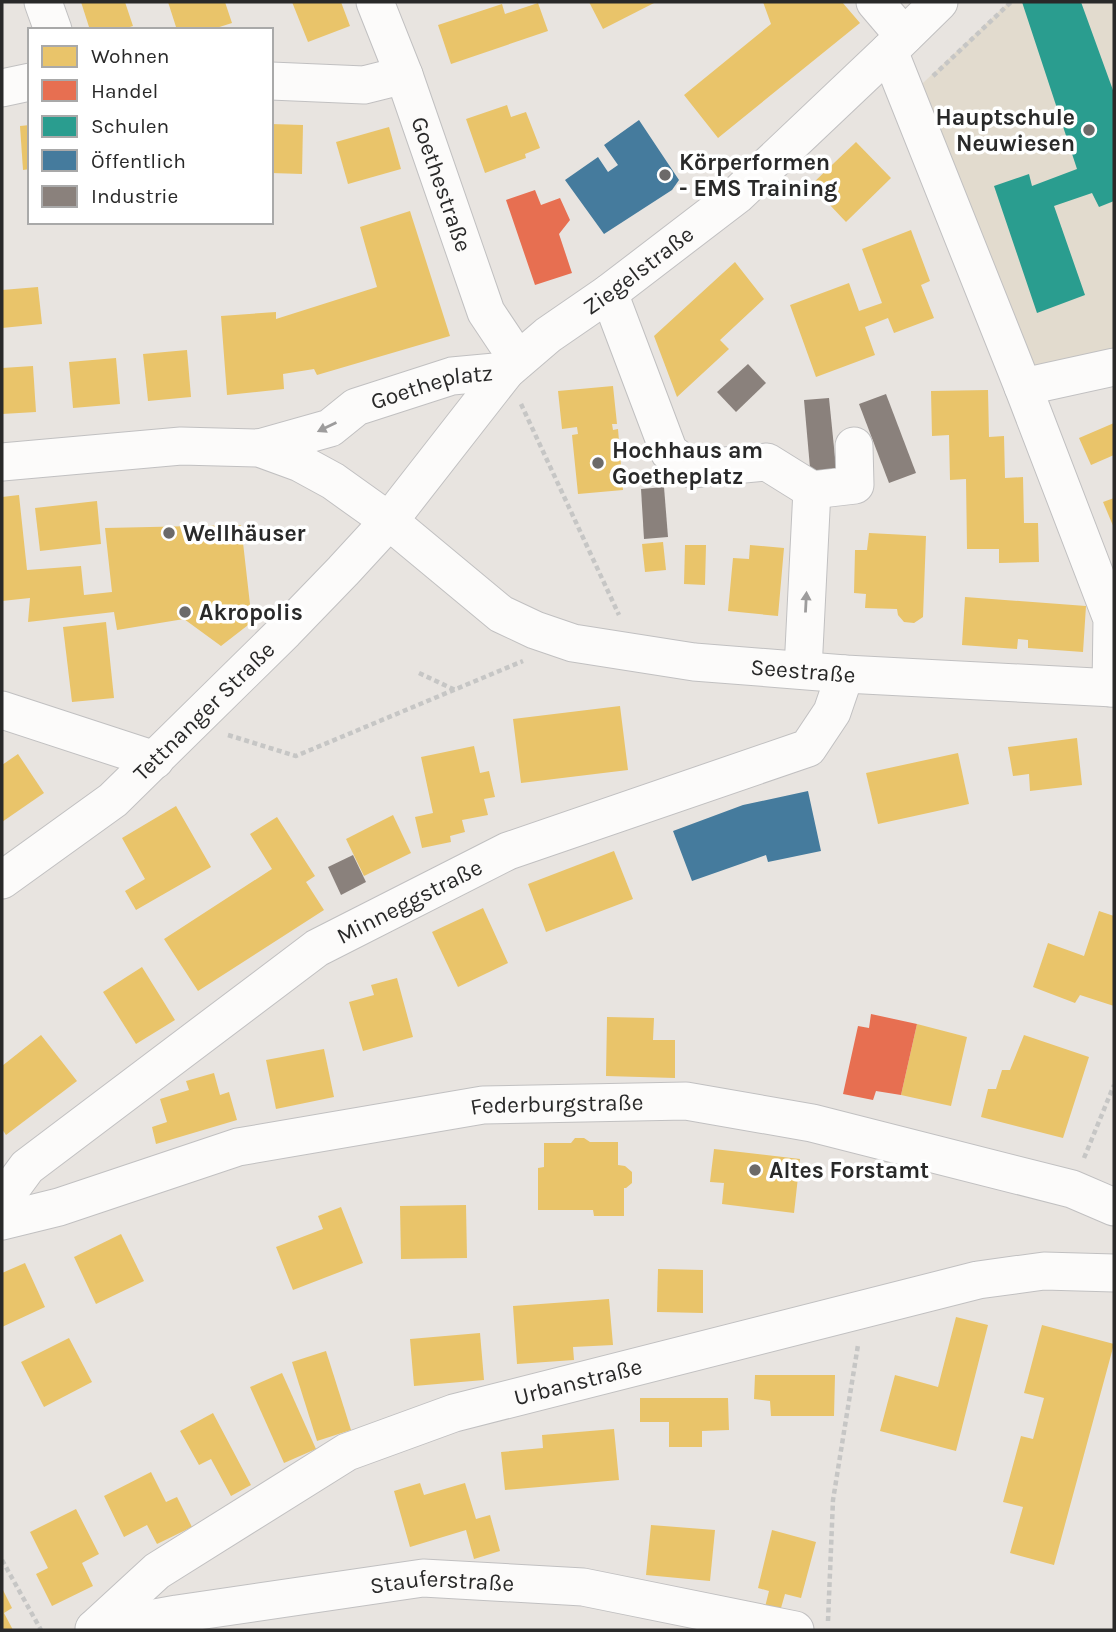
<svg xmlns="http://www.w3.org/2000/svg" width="1116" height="1632" viewBox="0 0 1116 1632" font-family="Karla,sans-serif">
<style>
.education{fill:#e2dbce}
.homes{fill:#e9c46a}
.shops{fill:#e76f51}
.schools{fill:#2a9d8f}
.public{fill:#457b9d}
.industry{fill:#8a817c}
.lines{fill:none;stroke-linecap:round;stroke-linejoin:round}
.minor-casing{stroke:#c1c0c1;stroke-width:39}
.path{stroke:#c6c6c5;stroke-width:4.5;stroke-dasharray:5 3.5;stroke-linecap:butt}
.minor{stroke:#fcfbfa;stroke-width:37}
.oneway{fill:#9d9c9c}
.poi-dot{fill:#6c6a69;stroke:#fff;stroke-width:2.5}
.labels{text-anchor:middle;stroke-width:7;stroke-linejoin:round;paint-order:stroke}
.poi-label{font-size:23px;font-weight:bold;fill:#292929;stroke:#fff;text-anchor:start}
.street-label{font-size:23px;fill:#292929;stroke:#fff}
</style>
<rect width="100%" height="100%" fill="#e8e4e0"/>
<polygon class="education" points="1009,2 1114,2 1114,367 1023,387 907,98"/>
<g class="homes">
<polygon points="81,2 125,2 133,26 120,30 90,30"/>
<polygon points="168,2 225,2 232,23 210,30 177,30"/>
<polygon points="292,2 341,2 350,26 308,42"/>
<polygon points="589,2 656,2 603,29"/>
<polygon points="763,2 842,2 860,23 718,138 684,95 771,24"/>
<polygon points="538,3 548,31 451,64 438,25 502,4 505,14"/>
<polygon points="507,105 511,117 526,112 540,148 525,154 526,158 485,173 466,119"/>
<polygon points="271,124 303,125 302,174 271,173"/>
<polygon points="30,125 30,169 23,170 20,126"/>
<polygon points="389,127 401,169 348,184 336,142"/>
<polygon points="856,142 891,178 846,222 811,185"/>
<polygon points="410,211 450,336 317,375 314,369 283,374 284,389 227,395 221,316 276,312 276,319 377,287 360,227"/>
<polygon points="911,230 930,281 921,285 934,318 894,333 888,318 865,327 875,355 816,377 790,305 849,283 859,311 882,303 862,249"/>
<polygon points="735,262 764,299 720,340 729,349 677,397 654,336"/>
<polygon points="38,287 42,324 2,328 2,290"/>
<polygon points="187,350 191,397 148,401 143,354"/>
<polygon points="116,358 120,404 73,408 69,362"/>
<polygon points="33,366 36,412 2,414 2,368"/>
<polygon points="613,386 617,424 612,424 613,430 618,429 623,490 578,494 572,435 578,434 577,427 562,429 558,391"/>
<polygon points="988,390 989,437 1004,436 1005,478 1023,477 1024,523 1038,523 1039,562 999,563 999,549 967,549 966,479 950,480 949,435 932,436 931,391"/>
<polygon points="1114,423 1114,455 1091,465 1079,438"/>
<polygon points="19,495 27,570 81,566 84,595 112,592 105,528 241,525 252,622 221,646 184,619 117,630 114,612 28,622 30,598 2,601 2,497"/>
<polygon points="1114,498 1114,528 1103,502"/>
<polygon points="97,501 101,544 40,551 35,508"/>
<polygon points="869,533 926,536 923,617 914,623 904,622 898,615 897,609 865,608 866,594 854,593 855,550 867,550"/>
<polygon points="663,542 666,570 645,572 642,544"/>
<polygon points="685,545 706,545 705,585 684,584"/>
<polygon points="750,545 784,548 778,616 728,611 733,558 749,559"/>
<polygon points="965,597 1086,606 1083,652 1028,648 1028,640 1018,639 1017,649 962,645"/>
<polygon points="106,622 114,698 72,702 63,627"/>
<polygon points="620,706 628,770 521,783 513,719"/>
<polygon points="1077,738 1082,785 1030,791 1029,774 1013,776 1008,747"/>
<polygon points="474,746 480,773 489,771 495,797 484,799 488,815 462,820 465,832 450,836 451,842 422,848 415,817 433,813 421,757"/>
<polygon points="958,753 969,804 878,824 866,773"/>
<polygon points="18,754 44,793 2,822 2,765"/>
<polygon points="176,806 211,867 136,910 125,891 145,879 122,838"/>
<polygon points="393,815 411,853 364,876 346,839"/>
<polygon points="277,817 315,876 306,882 324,910 198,991 164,939 272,869 250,834"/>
<polygon points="614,851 633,899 546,932 528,884"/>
<polygon points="483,908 508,963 458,987 432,932"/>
<polygon points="1099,911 1114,916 1114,1006 1080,995 1075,1003 1033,987 1048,943 1084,956"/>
<polygon points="142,967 175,1020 136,1044 103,992"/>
<polygon points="397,978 413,1037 363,1051 349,1002 374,995 371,985"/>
<polygon points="607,1017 654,1018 653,1040 675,1040 675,1078 606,1076"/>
<polygon points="917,1024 967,1037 951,1106 901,1095"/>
<polygon points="41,1035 77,1081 6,1135 2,1129 2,1066"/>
<polygon points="1024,1035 1089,1057 1063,1138 981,1117 988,1089 996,1089 1002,1070 1010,1070"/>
<polygon points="324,1049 334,1097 276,1109 266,1060"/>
<polygon points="214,1073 220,1095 229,1092 237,1120 156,1144 152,1127 167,1122 160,1099 189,1090 186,1081"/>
<polygon points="575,1138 584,1138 590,1142 618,1142 618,1165 625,1166 632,1172 632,1183 626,1188 624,1188 624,1216 594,1216 593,1210 538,1210 538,1168 544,1167 544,1143 571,1143"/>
<polygon points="714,1149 800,1159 794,1213 722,1204 724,1183 710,1182"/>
<polygon points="466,1205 467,1258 401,1259 400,1206"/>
<polygon points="341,1207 363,1263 293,1290 276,1247 323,1229 318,1216"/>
<polygon points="121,1234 144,1281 96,1304 74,1257"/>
<polygon points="25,1263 45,1307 2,1327 2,1273"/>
<polygon points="658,1269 703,1270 703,1313 657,1312"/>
<polygon points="609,1299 613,1345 573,1347 574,1360 517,1364 513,1306"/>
<polygon points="956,1317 988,1325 956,1451 880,1431 895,1375 938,1387"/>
<polygon points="1042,1325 1114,1344 1054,1565 1010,1553 1023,1507 1003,1502 1021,1436 1033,1439 1044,1398 1024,1393"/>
<polygon points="480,1333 484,1380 414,1386 410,1339"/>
<polygon points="69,1338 92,1382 44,1407 21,1362"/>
<polygon points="326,1351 351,1430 317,1441 292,1362"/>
<polygon points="282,1373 316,1449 284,1463 250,1387"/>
<polygon points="755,1375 835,1375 834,1416 771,1416 770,1401 754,1399"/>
<polygon points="640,1398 728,1398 729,1430 702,1431 702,1447 669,1447 669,1422 640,1422"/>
<polygon points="213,1413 251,1485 231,1496 211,1459 199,1465 180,1431"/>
<polygon points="614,1429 619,1480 505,1490 501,1452 543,1448 542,1435"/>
<polygon points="151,1472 166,1502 177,1497 192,1527 157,1544 147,1525 124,1537 104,1496"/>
<polygon points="420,1483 424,1495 465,1483 476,1519 490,1515 500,1551 474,1559 466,1530 410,1547 394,1491"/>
<polygon points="76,1509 99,1554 82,1563 93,1586 52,1606 36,1574 48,1568 30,1532"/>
<polygon points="651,1525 715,1530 710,1581 646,1575"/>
<polygon points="772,1530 816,1542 801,1598 785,1594 779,1615 764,1611 769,1591 758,1588"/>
<polygon points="2,1588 12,1608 4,1613 13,1630 2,1630"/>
</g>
<g class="shops">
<polygon points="535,190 541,205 560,198 570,220 559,234 572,273 535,285 506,200"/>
<polygon points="871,1014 917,1024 901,1095 876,1091 873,1100 843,1094 858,1026 869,1028"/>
</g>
<polygon class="schools" points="1022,2 1081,2 1114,93 1114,201 1099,207 1092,193 1054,206 1085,295 1037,313 994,186 1029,174 1032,186 1077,169"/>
<g class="public">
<polygon points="639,120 679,180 672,190 604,234 565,180 598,157 608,172 618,165 604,145"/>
<polygon points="808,791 821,851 768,862 766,855 692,881 673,831 743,805"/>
</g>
<g class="industry">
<polygon points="748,364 766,383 736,412 717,392"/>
<polygon points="886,394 916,473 889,483 859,404"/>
<polygon points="829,398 837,477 811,479 804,400"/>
<polygon points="664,487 668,537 644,539 641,489"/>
<polygon points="353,855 366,882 341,895 328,867"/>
</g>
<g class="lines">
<g class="minor-casing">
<g id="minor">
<polyline points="43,2 53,30"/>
<path id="s1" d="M 375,2 L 404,75 L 486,312 L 518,360"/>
<polyline points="875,2 904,36"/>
<polyline points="889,51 1023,387 1112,619 1111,688"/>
<polyline points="271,81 364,85 404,75"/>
<polyline points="2,88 30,82"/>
<polyline points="609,293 669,452 692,469 767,462 812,490 855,485 854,446"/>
<polyline points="1023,387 1114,367"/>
<path id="s2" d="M 259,448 L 330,428 L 356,407 L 452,376 L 506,371"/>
<path id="s3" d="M 2,462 L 181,446 L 259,448 L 300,463 L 333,481 L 389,521 L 501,614 L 535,630 L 573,643 L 694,662 L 845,674 L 1114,688"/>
<polyline points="803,670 812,490"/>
<polyline points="2,710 155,760"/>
<path id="s4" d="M 2,880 L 113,800 L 285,631 L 343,571 L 389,521 L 506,371 L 548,335 L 609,293 L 737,195 L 889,51 L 939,2"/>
<path id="s5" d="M 2,1201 L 27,1167 L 317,948 L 508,851 L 808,748 L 832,712 L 845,674"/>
<path id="s6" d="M 2,1221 L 59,1207 L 238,1147 L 483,1105 L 686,1101 L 812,1123 L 1072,1189 L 1114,1207"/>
<path id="s7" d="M 95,1628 L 157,1571 L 347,1452 L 454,1413 L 978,1280 L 1044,1271 L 1114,1273"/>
<path id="s8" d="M 94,1629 L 177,1614 L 423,1578 L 583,1587 L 795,1630"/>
</g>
</g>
<g class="path">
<polyline points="933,76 1011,2"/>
<polyline points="521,404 619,615"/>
<polyline points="419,673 455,690"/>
<polyline points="228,735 296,756 523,661"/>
<polyline points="1084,1158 1114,1085"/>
<polyline points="2,1560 41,1630"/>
<polyline points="828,1621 833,1500 858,1345"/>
</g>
<use href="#minor" class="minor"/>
</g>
<defs><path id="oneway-solid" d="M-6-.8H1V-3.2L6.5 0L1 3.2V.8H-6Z" transform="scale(1.75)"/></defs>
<g class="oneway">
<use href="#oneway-solid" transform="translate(327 427) rotate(154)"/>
<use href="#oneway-solid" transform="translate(806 602) rotate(-87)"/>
</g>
<g class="poi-dot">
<circle cx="1089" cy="130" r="7"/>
<circle cx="665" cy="175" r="7"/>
<circle cx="598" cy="463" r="7"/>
<circle cx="169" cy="533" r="7"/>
<circle cx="185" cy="612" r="7"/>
<circle cx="755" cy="1170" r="7"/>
</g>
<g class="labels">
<g class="poi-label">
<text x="1075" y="125" text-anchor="end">Hauptschule<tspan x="1075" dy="26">Neuwiesen</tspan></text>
<text x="679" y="170">Körperformen<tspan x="679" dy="26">- EMS Training</tspan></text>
<text x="612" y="458">Hochhaus am<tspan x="612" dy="26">Goetheplatz</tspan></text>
<text x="183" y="541">Wellhäuser</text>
<text x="199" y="620">Akropolis</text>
<text x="769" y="1178">Altes Forstamt</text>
</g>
<g class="street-label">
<text dy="8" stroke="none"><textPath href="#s1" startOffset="194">Goethestraße</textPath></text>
<text dy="8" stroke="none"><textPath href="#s4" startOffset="886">Ziegelstraße</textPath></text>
<text dy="8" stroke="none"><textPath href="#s2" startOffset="186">Goetheplatz</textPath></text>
<text dy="8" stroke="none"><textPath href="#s3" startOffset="863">Seestraße</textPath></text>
<text dy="8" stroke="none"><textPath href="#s4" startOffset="264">Tettnanger Straße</textPath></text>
<text dy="8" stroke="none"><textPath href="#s5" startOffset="509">Minneggstraße</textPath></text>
<text dy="8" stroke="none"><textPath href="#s6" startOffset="570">Federburgstraße</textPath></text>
<text dy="8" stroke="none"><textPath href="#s7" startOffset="550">Urbanstraße</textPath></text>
<text dy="8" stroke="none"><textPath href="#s8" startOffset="352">Stauferstraße</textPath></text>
</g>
</g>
<rect width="1116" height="1632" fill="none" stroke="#292929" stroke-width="7"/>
<rect x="28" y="28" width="245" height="196" fill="#ffffff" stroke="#a9a9a9" stroke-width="2"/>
<rect x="42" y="46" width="35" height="21" fill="#e9c46a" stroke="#a9a9a9" stroke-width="2"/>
<text x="91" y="63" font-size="21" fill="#292929">Wohnen</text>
<rect x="42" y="80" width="35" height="21" fill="#e76f51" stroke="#a9a9a9" stroke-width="2"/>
<text x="91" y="98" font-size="21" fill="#292929">Handel</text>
<rect x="42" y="116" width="35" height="21" fill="#2a9d8f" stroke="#a9a9a9" stroke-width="2"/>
<text x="91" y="133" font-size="21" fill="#292929">Schulen</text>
<rect x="42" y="150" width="35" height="21" fill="#457b9d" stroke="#a9a9a9" stroke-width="2"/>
<text x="91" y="168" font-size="21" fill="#292929">Öffentlich</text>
<rect x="42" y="186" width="35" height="21" fill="#8a817c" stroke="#a9a9a9" stroke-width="2"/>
<text x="91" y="203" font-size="21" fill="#292929">Industrie</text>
</svg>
